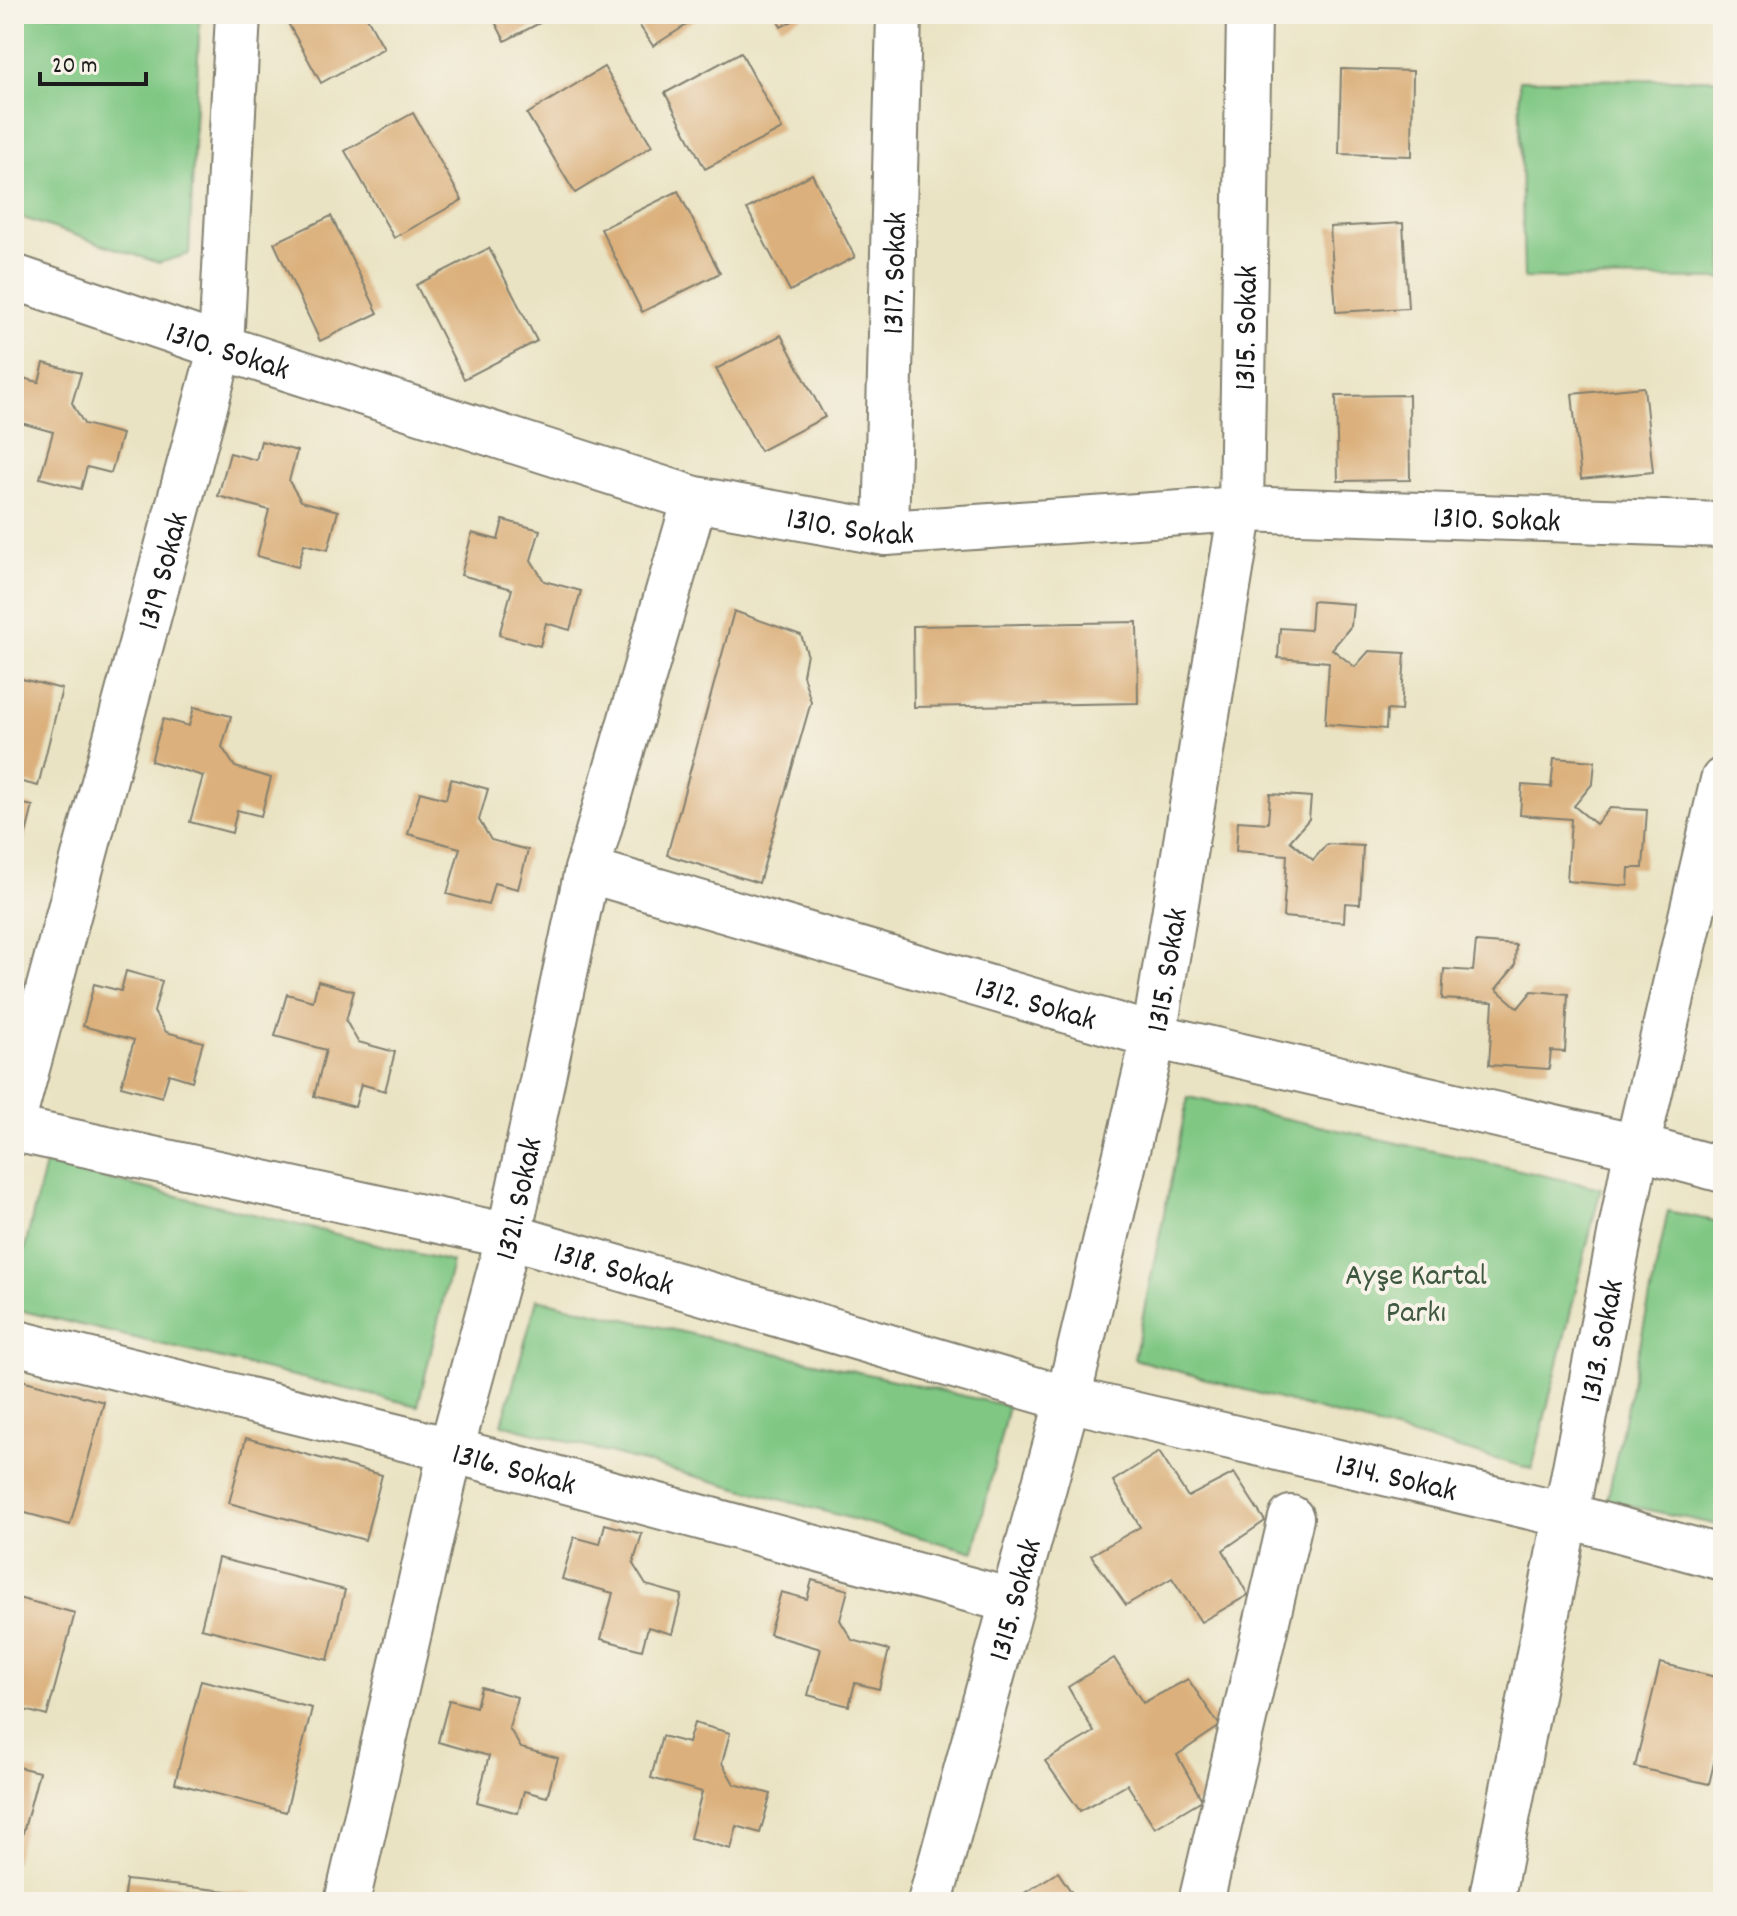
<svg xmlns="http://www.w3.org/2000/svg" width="1737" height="1916" viewBox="0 0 1737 1916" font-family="Dekko,sans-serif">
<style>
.green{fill:#7fc783;stroke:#4e7250;stroke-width:2}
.building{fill:#dbb07c}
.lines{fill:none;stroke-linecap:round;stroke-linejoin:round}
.minor-casing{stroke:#838070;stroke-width:48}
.minor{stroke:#fff;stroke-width:44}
.labels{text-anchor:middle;stroke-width:8;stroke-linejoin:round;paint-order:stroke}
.street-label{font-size:32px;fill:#1c1c1c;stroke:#f7f3e8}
.park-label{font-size:32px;fill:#3f5840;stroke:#f7f3e8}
</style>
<rect width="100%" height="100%" fill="#f7f3e8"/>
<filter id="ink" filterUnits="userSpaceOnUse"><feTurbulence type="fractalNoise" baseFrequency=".0125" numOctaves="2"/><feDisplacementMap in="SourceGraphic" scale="16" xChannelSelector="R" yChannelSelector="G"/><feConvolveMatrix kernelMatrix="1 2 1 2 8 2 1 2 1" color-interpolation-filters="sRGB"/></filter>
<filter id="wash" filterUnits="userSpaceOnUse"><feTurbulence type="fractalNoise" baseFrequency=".006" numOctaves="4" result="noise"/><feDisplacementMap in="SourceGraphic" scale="32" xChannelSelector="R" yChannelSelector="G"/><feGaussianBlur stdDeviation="1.8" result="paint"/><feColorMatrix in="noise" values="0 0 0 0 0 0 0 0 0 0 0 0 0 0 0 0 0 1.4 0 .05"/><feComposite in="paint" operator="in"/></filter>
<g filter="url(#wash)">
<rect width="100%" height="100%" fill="#eae3c3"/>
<g class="green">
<polygon points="14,14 200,14 189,254 159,263 14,215"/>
<polygon points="1723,79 1723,279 1524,278 1519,80"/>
<polygon points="1188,1097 1601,1188 1532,1469 1134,1359"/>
<polygon points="45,1164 452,1262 418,1406 14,1309 14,1293"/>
<polygon points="1668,1211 1723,1223 1723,1526 1607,1501"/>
<polygon points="537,1299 1008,1406 974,1552 502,1424"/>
</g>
<g id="blocks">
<g class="building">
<polygon points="283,14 365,14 384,48 321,83"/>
<polygon points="491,14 557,14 505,41"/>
<polygon points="632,14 704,14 653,46"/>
<polygon points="774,14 806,14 781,27"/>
<polygon points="741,52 782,129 705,169 665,93"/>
<polygon points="604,67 652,146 575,193 527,114"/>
<polygon points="1341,69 1413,71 1412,156 1339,154"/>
<polygon points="413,113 462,200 394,238 345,151"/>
<polygon points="812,174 855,257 790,291 747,209"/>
<polygon points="678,191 720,273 642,312 601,229"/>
<polygon points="331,216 378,313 320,341 274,243"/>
<polygon points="1403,223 1408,308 1336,312 1330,227"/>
<polygon points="489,248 537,341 464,379 416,285"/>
<polygon points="781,335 825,417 760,451 716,369"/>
<polygon points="44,363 81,373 72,403 84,424 122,434 111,473 87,467 81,489 40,478 53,432 14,421 14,376 39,382"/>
<polygon points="1644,387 1653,472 1581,479 1572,394"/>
<polygon points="1409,395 1410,480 1338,481 1336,396"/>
<polygon points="261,441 297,451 289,481 301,501 338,511 328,550 304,544 298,567 257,556 269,510 218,496 230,453 256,460"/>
<polygon points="503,520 540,530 531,560 544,581 581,591 570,630 546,623 540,646 499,635 512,589 461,575 472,533 498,540"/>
<polygon points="1312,601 1353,604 1351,626 1332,649 1355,667 1369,651 1405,653 1401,711 1387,710 1386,729 1325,724 1329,662 1278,658 1280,628 1310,630"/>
<polygon points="734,611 801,635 807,653 803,675 811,702 759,883 667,855"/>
<polygon points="1137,622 1138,703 914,707 913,626"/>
<polygon points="14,677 62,689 38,786 14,780"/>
<polygon points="194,707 231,716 222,747 235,767 271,778 261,816 237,810 232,833 190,822 203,776 151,761 163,719 189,726"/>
<polygon points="1554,758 1595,761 1593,783 1574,806 1596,824 1610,808 1647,810 1643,868 1629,868 1628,886 1567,881 1571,819 1520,815 1522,785 1551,787"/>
<polygon points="451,779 488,789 479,820 491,840 528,850 518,889 494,883 488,905 447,894 460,848 408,834 420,792 446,799"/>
<polygon points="1270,794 1311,797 1309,819 1290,841 1313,860 1327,844 1363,846 1360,904 1345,903 1344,922 1283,917 1287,855 1236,851 1238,821 1268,823"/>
<polygon points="14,802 33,806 15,877 14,877"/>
<polygon points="1476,942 1516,945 1515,966 1496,989 1518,1008 1532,991 1568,994 1565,1052 1551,1051 1549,1069 1489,1065 1493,1002 1442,999 1444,969 1473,971"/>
<polygon points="126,971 162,981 154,1012 166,1032 203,1042 192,1081 169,1074 162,1097 121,1086 134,1040 83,1026 94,984 121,991"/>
<polygon points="318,981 354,991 346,1021 358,1042 395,1052 385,1091 361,1084 355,1107 314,1096 326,1050 275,1036 287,994 313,1001"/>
<polygon points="14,1378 104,1402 70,1525 14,1510"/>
<polygon points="246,1438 382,1475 365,1540 229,1503"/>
<polygon points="1159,1452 1188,1497 1234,1473 1265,1521 1223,1550 1248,1595 1201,1622 1172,1578 1126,1605 1091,1555 1140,1527 1113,1481"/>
<polygon points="605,1524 642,1534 633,1564 646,1585 682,1595 672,1634 648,1627 642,1650 601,1639 613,1593 562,1579 574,1537 600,1544"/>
<polygon points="218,1558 345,1590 328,1660 201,1628"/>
<polygon points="812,1580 848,1590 840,1620 852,1640 889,1650 879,1689 855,1683 849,1706 808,1695 821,1649 769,1634 781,1592 807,1599"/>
<polygon points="14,1597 75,1613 47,1716 14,1707"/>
<polygon points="1114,1658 1143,1703 1188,1679 1220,1726 1177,1755 1202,1800 1155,1828 1127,1784 1080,1811 1045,1761 1094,1732 1068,1687"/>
<polygon points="1660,1663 1723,1679 1723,1725 1709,1784 1635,1767"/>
<polygon points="201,1680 312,1708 286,1812 175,1783"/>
<polygon points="481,1687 517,1697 509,1728 521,1748 558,1758 547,1797 524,1791 518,1813 477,1802 489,1756 438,1742 449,1700 476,1707"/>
<polygon points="694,1723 730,1733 722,1763 734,1784 771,1794 760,1833 737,1826 731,1849 690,1838 702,1792 651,1778 662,1736 688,1743"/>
<polygon points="14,1766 39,1772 15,1863 14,1863"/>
<polygon points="1058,1872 1078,1902 1010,1902"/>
<polygon points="126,1880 254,1894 253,1902 123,1902"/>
<polygon points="498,1893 527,1901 527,1902 496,1902"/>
<polygon points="1132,1893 1138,1902 1115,1902"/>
</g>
</g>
</g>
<g filter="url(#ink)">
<use href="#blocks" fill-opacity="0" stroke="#838070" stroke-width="2"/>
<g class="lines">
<g class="minor-casing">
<g id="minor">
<path id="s1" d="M 14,277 L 221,347 L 695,499 L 886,533 L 1241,509 L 1723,525"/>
<path id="s2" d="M 886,533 L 899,14"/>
<path id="s3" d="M 587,870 L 1154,1036 L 1637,1147 L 1723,1170"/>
<path id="s4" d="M 14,1117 L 221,347 L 238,14"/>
<path id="s5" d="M 14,1129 L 509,1236 L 1068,1399 L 1565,1515 L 1723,1558"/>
<path id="s6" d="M 14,1342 L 451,1450 L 1012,1601"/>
<path id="s7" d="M 347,1902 L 451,1450 L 509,1236 L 587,870 L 695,499"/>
<path id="s8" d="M 930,1902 L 1068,1399 L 1154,1036 L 1241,509 L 1249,14"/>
<polyline points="1201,1902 1291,1518"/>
<path id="s9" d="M 1491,1902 L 1637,1147 L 1723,780"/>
</g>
</g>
<use href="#minor" class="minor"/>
</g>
</g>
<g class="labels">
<g class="street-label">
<text dy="11" stroke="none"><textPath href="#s2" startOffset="260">1317. Sokak</textPath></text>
<text dy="11" stroke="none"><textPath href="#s8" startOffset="1610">1315. Sokak</textPath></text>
<text dy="11" stroke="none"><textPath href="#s1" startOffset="226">1310. Sokak</textPath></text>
<text dy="11" stroke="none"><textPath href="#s1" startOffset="1522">1310. Sokak</textPath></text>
<text dy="11" stroke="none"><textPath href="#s1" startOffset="874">1310. Sokak</textPath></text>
<text dy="11" stroke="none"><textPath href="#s4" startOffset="566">1319 Sokak</textPath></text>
<text dy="11" stroke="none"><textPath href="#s8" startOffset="962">1315. Sokak</textPath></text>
<text dy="11" stroke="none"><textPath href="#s3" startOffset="468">1312. Sokak</textPath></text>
<text dy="11" stroke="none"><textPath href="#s7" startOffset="724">1321. Sokak</textPath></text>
<text dy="11" stroke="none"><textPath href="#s5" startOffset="616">1318. Sokak</textPath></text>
<text dy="11" stroke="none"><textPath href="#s9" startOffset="572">1313. Sokak</textPath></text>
<text dy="11" stroke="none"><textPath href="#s6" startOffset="516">1316. Sokak</textPath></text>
<text dy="11" stroke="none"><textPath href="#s5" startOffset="1426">1314. Sokak</textPath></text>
<text dy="11" stroke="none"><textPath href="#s8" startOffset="314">1315. Sokak</textPath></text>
</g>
<g class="park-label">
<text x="1416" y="1284">Ayşe Kartal<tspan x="1416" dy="37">Parkı</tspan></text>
</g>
</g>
<rect width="1737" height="1916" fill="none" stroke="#f7f3e8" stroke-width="48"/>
<path d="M40 72v12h106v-12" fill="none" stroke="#1c1c1c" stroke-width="4"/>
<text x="52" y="72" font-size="24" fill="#1c1c1c" stroke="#f7f3e8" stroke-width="6" paint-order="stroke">20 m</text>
</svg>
